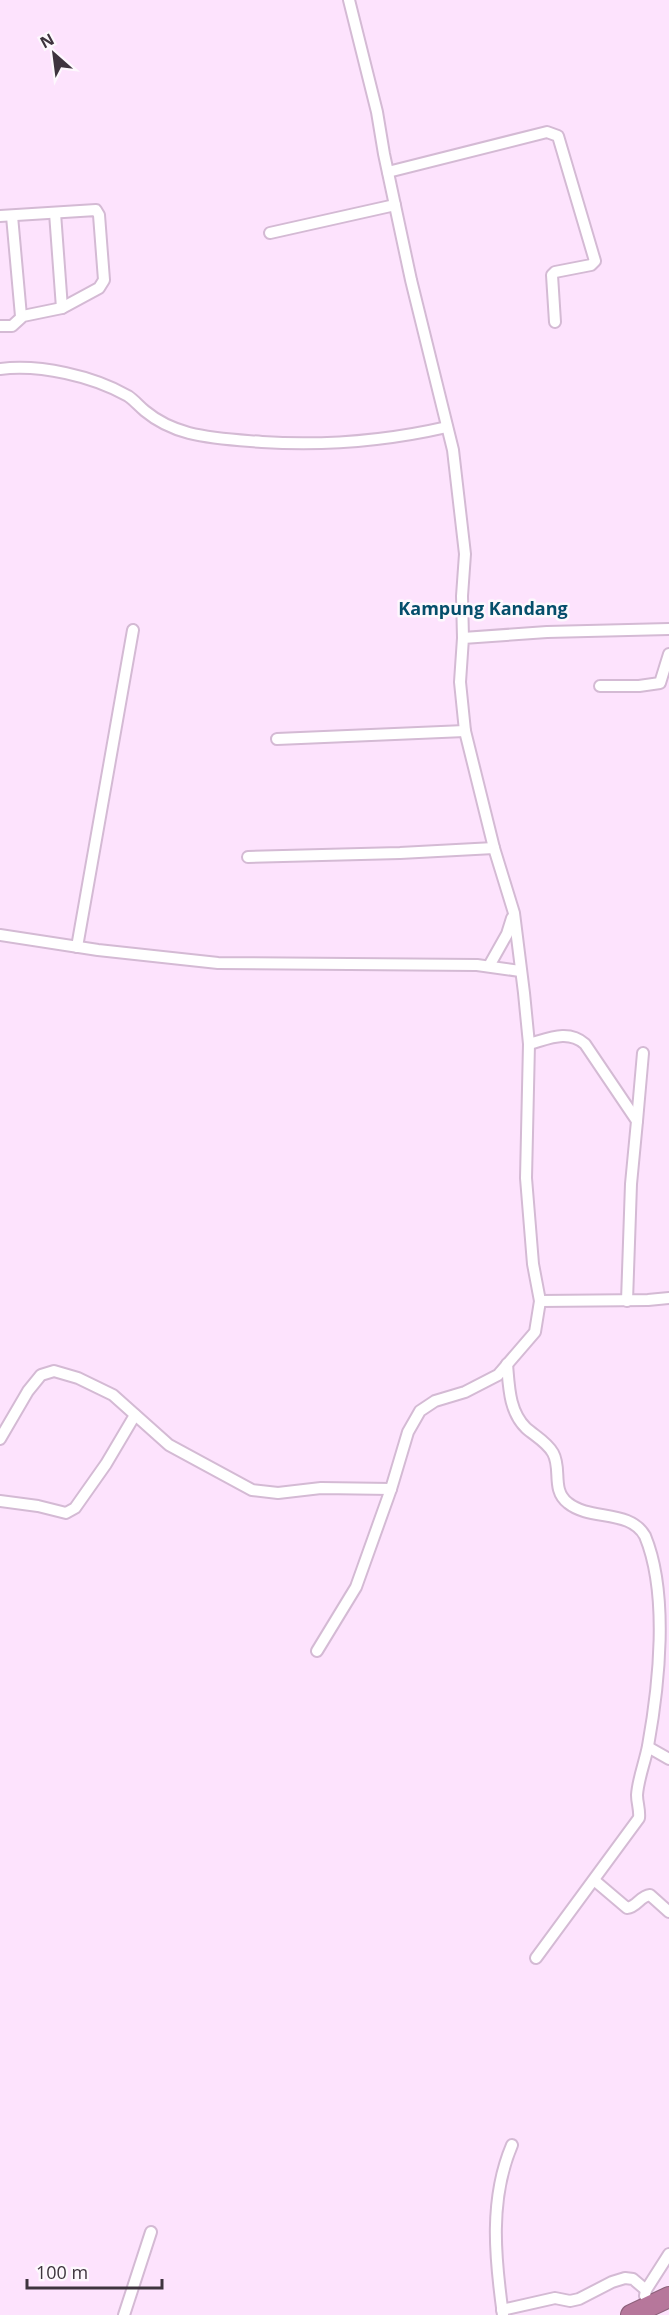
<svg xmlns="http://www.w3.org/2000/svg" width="669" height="2315" viewBox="0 0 669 2315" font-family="'Open Sans',sans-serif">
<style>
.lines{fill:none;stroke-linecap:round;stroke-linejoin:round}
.street-casing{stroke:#d4bad4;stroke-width:14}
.highway-casing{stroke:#8c607a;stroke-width:22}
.street{stroke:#fff;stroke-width:10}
.highway{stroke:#b6779b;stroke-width:20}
.labels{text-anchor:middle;stroke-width:5;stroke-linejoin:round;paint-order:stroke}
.quarter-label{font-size:18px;font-weight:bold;fill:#054e6b;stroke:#fdf8fd}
</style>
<rect width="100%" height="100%" fill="#fde3fd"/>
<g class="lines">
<g class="street-casing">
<g id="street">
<polyline points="349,0 377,112 384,154 411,280 453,450 465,554 462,596 463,638"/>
<polyline points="388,172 547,132 558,136 595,261 591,265 555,272 552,275 555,322"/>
<polyline points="55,213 62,308"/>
<polyline points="0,216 96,210 99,215 104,280 99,288 62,308 23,316 12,326 0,326"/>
<polyline points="12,216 21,316"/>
<polyline points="270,233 395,205"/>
<path d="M 0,369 C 40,364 93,376 128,396 C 134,400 139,406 145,411 C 157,421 174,429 189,433 C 213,439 237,440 262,442 C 325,446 386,441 447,427"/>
<polyline points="600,686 639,686 660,683 669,654"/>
<polyline points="277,739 465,731"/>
<polyline points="248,857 400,853 494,848"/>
<polyline points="0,935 98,950 218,963 477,965 520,971"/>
<polyline points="77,947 133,630"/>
<polyline points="489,966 507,934 512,918"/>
<path d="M 529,1044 C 548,1039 568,1029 585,1044 L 637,1121 L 631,1184 L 627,1301"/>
<polyline points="637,1121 643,1053"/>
<polyline points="540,1301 533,1264 526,1178 529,1044 524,993 514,913 494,848 465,731 460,682 463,638 547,632 669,629"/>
<path d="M 507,1364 C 509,1387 509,1411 526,1428 C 535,1436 547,1442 553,1453 C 562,1469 551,1490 568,1503 C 590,1521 630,1509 645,1536 C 669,1594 659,1685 648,1746 C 645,1762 638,1779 637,1795 C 637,1803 640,1810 639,1818 L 536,1958"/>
<polyline points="0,1439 28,1391 41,1375 54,1371 78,1378 113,1395 169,1445 252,1490 278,1493 321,1488 391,1489 408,1432 420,1411 435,1401 465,1392 498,1375 535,1332 540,1301 648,1300 669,1298"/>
<polyline points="0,1501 38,1506 66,1513 75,1508 106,1464 135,1415"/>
<polyline points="317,1651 356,1587 391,1489"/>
<polyline points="648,1747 669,1759"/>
<path d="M 594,1880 L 627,1908 C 637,1907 640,1896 650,1895 L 669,1912"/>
<polyline points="645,2296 646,2290 669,2254"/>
<polyline points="502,2310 555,2298 570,2301 579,2299 612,2282 625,2278 633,2279 646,2290"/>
<polyline points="124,2315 151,2232"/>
<path d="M 503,2315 C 495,2258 489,2199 512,2145"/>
</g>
</g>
<g class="highway-casing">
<polyline id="highway" points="631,2315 669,2297"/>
</g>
<use href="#street" class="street"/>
<use href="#highway" class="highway"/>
</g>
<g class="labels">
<g class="quarter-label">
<text x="483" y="615">Kampung Kandang</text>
</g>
</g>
<g transform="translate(54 54) rotate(332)" stroke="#fdf8fd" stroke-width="4.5" paint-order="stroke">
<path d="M0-4.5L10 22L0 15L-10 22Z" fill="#3e343e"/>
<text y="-9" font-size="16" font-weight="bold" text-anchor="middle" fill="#3e343e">N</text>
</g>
<path d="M27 2279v9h135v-9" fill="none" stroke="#3e343e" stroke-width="3"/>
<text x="36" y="2279" font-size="18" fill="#3e343e" stroke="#fdf8fd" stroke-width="4.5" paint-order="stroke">100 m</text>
</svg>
